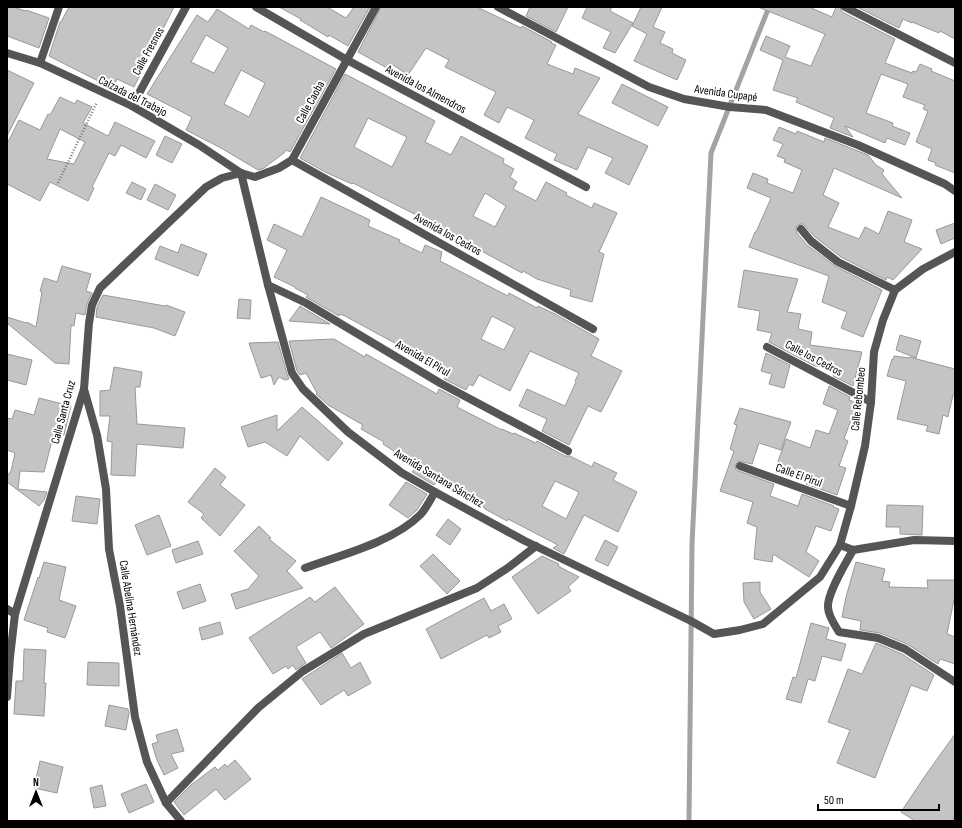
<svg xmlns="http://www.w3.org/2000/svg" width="962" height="828" viewBox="0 0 962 828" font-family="'Sofia Sans Condensed',sans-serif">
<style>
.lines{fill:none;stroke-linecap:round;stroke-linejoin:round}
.stream{stroke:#a3a3a3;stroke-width:5}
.building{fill:#c4c4c4;stroke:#999;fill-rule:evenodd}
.path{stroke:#777;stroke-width:2.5;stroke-dasharray:1 2;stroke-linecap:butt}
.service{stroke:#555;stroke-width:8}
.minor{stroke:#555;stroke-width:8}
.tertiary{stroke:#555;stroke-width:8}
.labels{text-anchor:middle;stroke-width:4;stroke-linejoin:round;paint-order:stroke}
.street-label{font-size:12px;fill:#000;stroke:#fff}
</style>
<rect width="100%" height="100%" fill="#fff"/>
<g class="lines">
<polyline class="stream" points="689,821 692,544 711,153 769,7"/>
</g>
<g class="building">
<polygon points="7,7 14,7 25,11 26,10 49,18 39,48 7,36"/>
<polygon points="69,7 174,7 134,87 117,79 112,88 49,56 60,22 61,22"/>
<polygon points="279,7 327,7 346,18 354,7 370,7 348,46 329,35 328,37 300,20 301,19"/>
<polygon points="381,7 477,7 521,28 522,26 552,42 551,43 556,45 547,64 573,74 575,68 600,78 578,114 648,146 629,185 605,173 613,158 588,147 577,170 554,160 557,154 525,138 534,120 507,107 499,123 484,115 496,92 445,67 449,60 426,48 408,75 390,63 387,68 358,52"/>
<polygon points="530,7 568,7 556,32 526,16"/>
<polygon points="587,7 612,7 610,11 633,23 615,53 603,48 611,32 582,18"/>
<polygon points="641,7 662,7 653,27 665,32 660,43 673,49 672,53 686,60 677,80 634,61 647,34 632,26"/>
<polygon points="758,7 809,7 832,17 836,7 840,7 842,12 895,39 885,63 912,73 913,71 916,72 920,64 932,69 931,71 955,81 955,173 935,165 936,163 928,160 932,149 916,142 928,111 923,109 925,105 903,97 908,84 881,74 866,113 893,123 892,126 910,133 905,145 887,138 885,143 845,126 853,137 830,128 834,118 796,102 798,98 773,90 783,60 760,50 766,36 790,46 785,57 811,66 825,34"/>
<polygon points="857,7 955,7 955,39 940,31 939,33 912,22 912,23 903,19 899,28"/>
<path d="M 217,9 L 249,29 L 251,25 L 264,32 L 265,31 L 336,69 L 290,152 L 286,150 L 284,153 L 264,168 L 258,170 L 221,148 L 186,130 L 192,117 L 147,94 L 197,15 L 208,22 ZM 206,35 L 228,48 L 214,73 L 191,62 ZM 241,70 L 265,83 L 249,117 L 224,104 Z"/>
<polygon points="7,70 34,83 7,136"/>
<path d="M 345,74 L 435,121 L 425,142 L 451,155 L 461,136 L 504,159 L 503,163 L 514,169 L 510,177 L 517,182 L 513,189 L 536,201 L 546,182 L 567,193 L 566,195 L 592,208 L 594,203 L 617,213 L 599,252 L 604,254 L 592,302 L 570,296 L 571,290 L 537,279 L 523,271 L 522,273 L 474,247 L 473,248 L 456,240 L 458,236 L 353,183 L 352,184 L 325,172 L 300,158 ZM 368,118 L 407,137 L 392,167 L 354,147 ZM 485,193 L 506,206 L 495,227 L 473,216 Z"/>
<polygon points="622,84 668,107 658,126 612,103"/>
<path d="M 60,97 L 75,104 L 77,100 L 92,107 L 83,123 L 108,136 L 115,122 L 155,141 L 146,158 L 121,145 L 115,156 L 109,153 L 92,187 L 94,188 L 88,201 L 50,182 L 40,201 L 7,184 L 7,144 L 19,120 L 40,130 L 48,114 L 50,115 ZM 60,129 L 85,142 L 74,164 L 47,159 Z"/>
<polygon points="779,127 796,134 797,131 824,142 825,138 868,155 876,165 884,170 882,174 902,198 834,168 823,195 839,203 828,227 859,239 865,227 879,234 888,211 912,220 904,242 922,249 893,280 887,277 886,280 841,257 815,237 803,224 800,224 796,227 797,233 807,245 835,266 882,290 863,337 841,328 847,312 822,302 829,276 749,247 755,232 756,232 771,198 747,188 753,173 768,179 767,183 793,193 802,170 784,162 785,159 777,156 783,144 773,140"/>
<polygon points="165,136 182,144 172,163 156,155"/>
<polygon points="132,182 146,189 141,200 126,193"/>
<polygon points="155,184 176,195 168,210 147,200"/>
<path d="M 321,197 L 370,220 L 368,226 L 400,240 L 399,242 L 422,253 L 425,245 L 442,252 L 440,261 L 508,296 L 509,293 L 537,308 L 538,306 L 555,314 L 599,339 L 591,356 L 622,371 L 601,412 L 588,406 L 569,445 L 542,431 L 547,419 L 519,406 L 527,389 L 565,406 L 576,382 L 575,381 L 579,373 L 530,351 L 510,391 L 479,375 L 473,386 L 469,384 L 466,390 L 444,379 L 448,372 L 345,316 L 340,314 L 339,316 L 306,297 L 308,295 L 295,288 L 295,287 L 274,277 L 287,250 L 267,240 L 274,224 L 302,237 ZM 492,316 L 515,328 L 504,350 L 481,339 Z"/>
<polygon points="955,223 955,238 941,244 936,230"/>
<polygon points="181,244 207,254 198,276 155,259 160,246 178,253"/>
<polygon points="62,266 91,274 86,291 92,293 87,304 85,315 76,313 74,326 71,325 69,364 55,363 7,323 7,317 26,323 27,322 36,327 42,292 40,291 44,278 57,282"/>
<polygon points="744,270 798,279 787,312 801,314 798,329 812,332 810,345 862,352 853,386 833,376 835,369 815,366 769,342 772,333 757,330 760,311 738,307"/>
<polygon points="103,295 165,306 166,305 185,312 175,336 154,328 96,317 97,307"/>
<polygon points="239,299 251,300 250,319 237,318"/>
<polygon points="300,306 303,308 330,324 289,321"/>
<polygon points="900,335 921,341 916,358 896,350"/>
<path d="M 334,339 L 365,357 L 366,354 L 437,394 L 439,389 L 460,400 L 457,407 L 502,430 L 502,429 L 513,434 L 514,433 L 536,443 L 537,441 L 565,456 L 570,456 L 592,467 L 594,462 L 617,473 L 613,480 L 637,492 L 618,532 L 584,515 L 564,554 L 553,548 L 558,545 L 508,519 L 507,521 L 485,509 L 485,508 L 437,482 L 434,485 L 412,472 L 417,466 L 383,444 L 384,442 L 361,429 L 363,425 L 328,405 L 316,394 L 317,393 L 306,373 L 300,375 L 297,371 L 289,341 ZM 555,481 L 579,492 L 566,519 L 542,506 Z"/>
<polygon points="278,342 287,374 289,379 285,380 279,377 274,385 271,375 261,378 249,343"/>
<polygon points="766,353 790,365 784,388 769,384 772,374 761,371"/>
<polygon points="7,354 32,360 26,385 7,380"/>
<polygon points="894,356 909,358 909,357 955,369 955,395 953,395 948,417 943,415 939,434 926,431 928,426 897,419 906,381 887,376 892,359 893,360"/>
<polygon points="114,367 142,372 140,387 135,387 137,424 185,428 183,448 137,444 135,476 111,475 112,442 107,441 110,416 100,416 100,391 110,390"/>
<polygon points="829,386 850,397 849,400 857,403 844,439 848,441 839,466 846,468 837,495 806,484 808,477 776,467 786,439 810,448 816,430 829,434 838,410 823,404"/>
<polygon points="39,398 71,406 64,435 54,433 44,472 20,471 18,489 47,492 44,500 39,506 7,482 7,476 11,471 15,453 7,450 7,418 12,419 15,410 34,415"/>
<polygon points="302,407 343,443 328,461 300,436 287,456 265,442 248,447 241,427 277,415 277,431"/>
<polygon points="740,408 791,422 781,450 759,443 752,464 739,461 735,465 736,470 774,484 770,496 798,506 802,494 834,506 833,507 839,509 831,531 816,526 806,552 819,561 809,577 773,554 772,562 754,559 757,527 747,523 753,502 720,491 734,451 730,449 737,425 734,424"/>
<polygon points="215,468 226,477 220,485 245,505 220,536 201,518 204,514 188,502"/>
<polygon points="406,482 427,494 417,510 408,518 389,505"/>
<polygon points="76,496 100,499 97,524 72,521"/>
<polygon points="887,505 923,506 922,535 900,534 900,527 886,527"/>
<polygon points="159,515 171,546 147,555 135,525"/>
<polygon points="448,519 461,529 450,545 436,535"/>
<polygon points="259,526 271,538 269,539 296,561 287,571 303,588 236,609 231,594 248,589 259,576 234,551"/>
<polygon points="605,540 618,547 608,566 595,560"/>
<polygon points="198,541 203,554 176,563 172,550"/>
<polygon points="433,554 460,581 447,594 420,566"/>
<polygon points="542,556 559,564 558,566 579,577 568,587 571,591 538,614 512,577"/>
<polygon points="44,562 66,567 59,600 76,606 65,638 47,632 48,628 24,620 38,577 39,578"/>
<polygon points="856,562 885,569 882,581 890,582 889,587 928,588 927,580 955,580 955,595 947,634 955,637 955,664 940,659 938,664 907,644 880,633 860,630 861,621 842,617 846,597"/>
<polygon points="760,582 760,592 771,609 754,619 744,602 743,583"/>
<polygon points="200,584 206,601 183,609 177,592"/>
<polygon points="335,587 364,624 331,648 320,632 296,647 306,663 296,670 293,665 288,669 286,666 273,674 249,638 310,597 315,602"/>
<polygon points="484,598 491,611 504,604 512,619 498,626 501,632 489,638 487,635 441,659 426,629"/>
<polygon points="220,622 223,634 202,640 199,628"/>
<polygon points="811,623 829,628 826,639 846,644 841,661 822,656 815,681 808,679 801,703 786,699 793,677 796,678"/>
<polygon points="876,643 902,654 934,675 927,691 911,685 875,778 837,763 850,730 828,722 848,669 862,674"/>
<polygon points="24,649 46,650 44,683 46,683 44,716 14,714 16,681 23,681"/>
<polygon points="342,653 351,668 360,662 371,683 348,696 344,690 321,705 302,679"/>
<polygon points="88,662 119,663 119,686 87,685"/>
<polygon points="109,705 128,709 129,713 126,730 105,726"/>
<polygon points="177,729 184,751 171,754 178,768 164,775 157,760 152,744 158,742 156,735"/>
<polygon points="955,734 955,816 952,821 915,821 901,812 925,776"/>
<polygon points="235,760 251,779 225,800 216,789 184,815 174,802 191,785 215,767 218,770 225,764 227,767"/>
<polygon points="40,761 63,767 57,793 34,788"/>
<polygon points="146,784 154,802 129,813 121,794"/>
<polygon points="102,785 106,806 94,808 90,788"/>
</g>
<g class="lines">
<polyline class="path" points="58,183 97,102"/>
<path class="service" d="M 305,568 C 341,555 393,542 420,515 C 426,509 430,500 435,492"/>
<g class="minor">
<polyline points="256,7 347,60 586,187"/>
<polyline points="376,7 292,160 279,168 255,177 241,173 268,285 292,373 303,389 348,432 402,473 435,492 525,541 691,621 714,634 740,630 763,624 820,577 840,545 851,506 865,446 871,402 874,352 883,320 895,290 923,269 955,252"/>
<polyline points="498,7 649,87 684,99 730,107 766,110 858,145 945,184 955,191"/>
<polyline points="845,7 955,63"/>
<polyline points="40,63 59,7"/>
<polyline points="132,106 186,7"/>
<polyline points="292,160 593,329"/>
<polyline points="801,229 811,241 838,262 895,290"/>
<polyline points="268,285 306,303 440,383 568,451"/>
<polyline points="767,347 871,402"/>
<polyline points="84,389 97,435 106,489 109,549 120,606 135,717 147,762 166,803 181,821"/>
<polyline points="740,466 851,506"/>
<polyline points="840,545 853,550 914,540 955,541"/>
<path d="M 853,550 C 846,563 827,593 828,607 C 828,616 835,625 839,632 L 878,638 L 905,649 L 955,682"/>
<polyline points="7,609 15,614"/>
<polyline points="166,803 258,708 303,671 364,634 477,588 509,567 536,546"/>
</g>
<g class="tertiary">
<polyline points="7,53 40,63 132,106 199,145 241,173"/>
<polyline points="7,697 10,657 15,614 84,389 89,323 92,305 100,288 206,187 222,178 241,173"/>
</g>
</g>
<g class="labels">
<g class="street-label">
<text transform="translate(148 51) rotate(-61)" y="4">Calle Fresnos</text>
<text transform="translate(426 89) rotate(28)" y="4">Avenida los Almendros</text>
<text transform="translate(726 93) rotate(8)" y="4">Avenida Cupapé</text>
<text transform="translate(133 96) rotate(27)" y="4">Calzada del Trabajo</text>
<text transform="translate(310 102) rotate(-61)" y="4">Calle Caoba</text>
<text transform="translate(448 234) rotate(29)" y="4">Avenida los Cedros</text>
<text transform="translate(423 358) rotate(30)" y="4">Avenida El Pirul</text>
<text transform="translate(814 358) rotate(28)" y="4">Calle los Cedros</text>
<text transform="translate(858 399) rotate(-84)" y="4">Calle Rebombeo</text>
<text transform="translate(63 412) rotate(-75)" y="4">Calle Santa Cruz</text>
<text transform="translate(799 475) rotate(20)" y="4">Calle El Pirul</text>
<text transform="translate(439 478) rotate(31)" y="4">Avenida Santana Sánchez</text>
<text transform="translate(131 608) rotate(81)" y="4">Calle Abelina Hernández</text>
</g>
</g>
<rect width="962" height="828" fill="none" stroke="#000000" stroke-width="16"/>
<g transform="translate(36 792)" stroke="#ffffff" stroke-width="3" paint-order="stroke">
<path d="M0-3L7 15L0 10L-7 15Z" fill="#000000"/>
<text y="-6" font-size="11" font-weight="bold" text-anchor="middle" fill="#000000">N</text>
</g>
<path d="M818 804v6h121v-6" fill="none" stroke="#000000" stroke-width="2"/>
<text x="824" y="804" font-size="12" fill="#000000" stroke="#ffffff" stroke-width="3" paint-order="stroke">50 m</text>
</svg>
